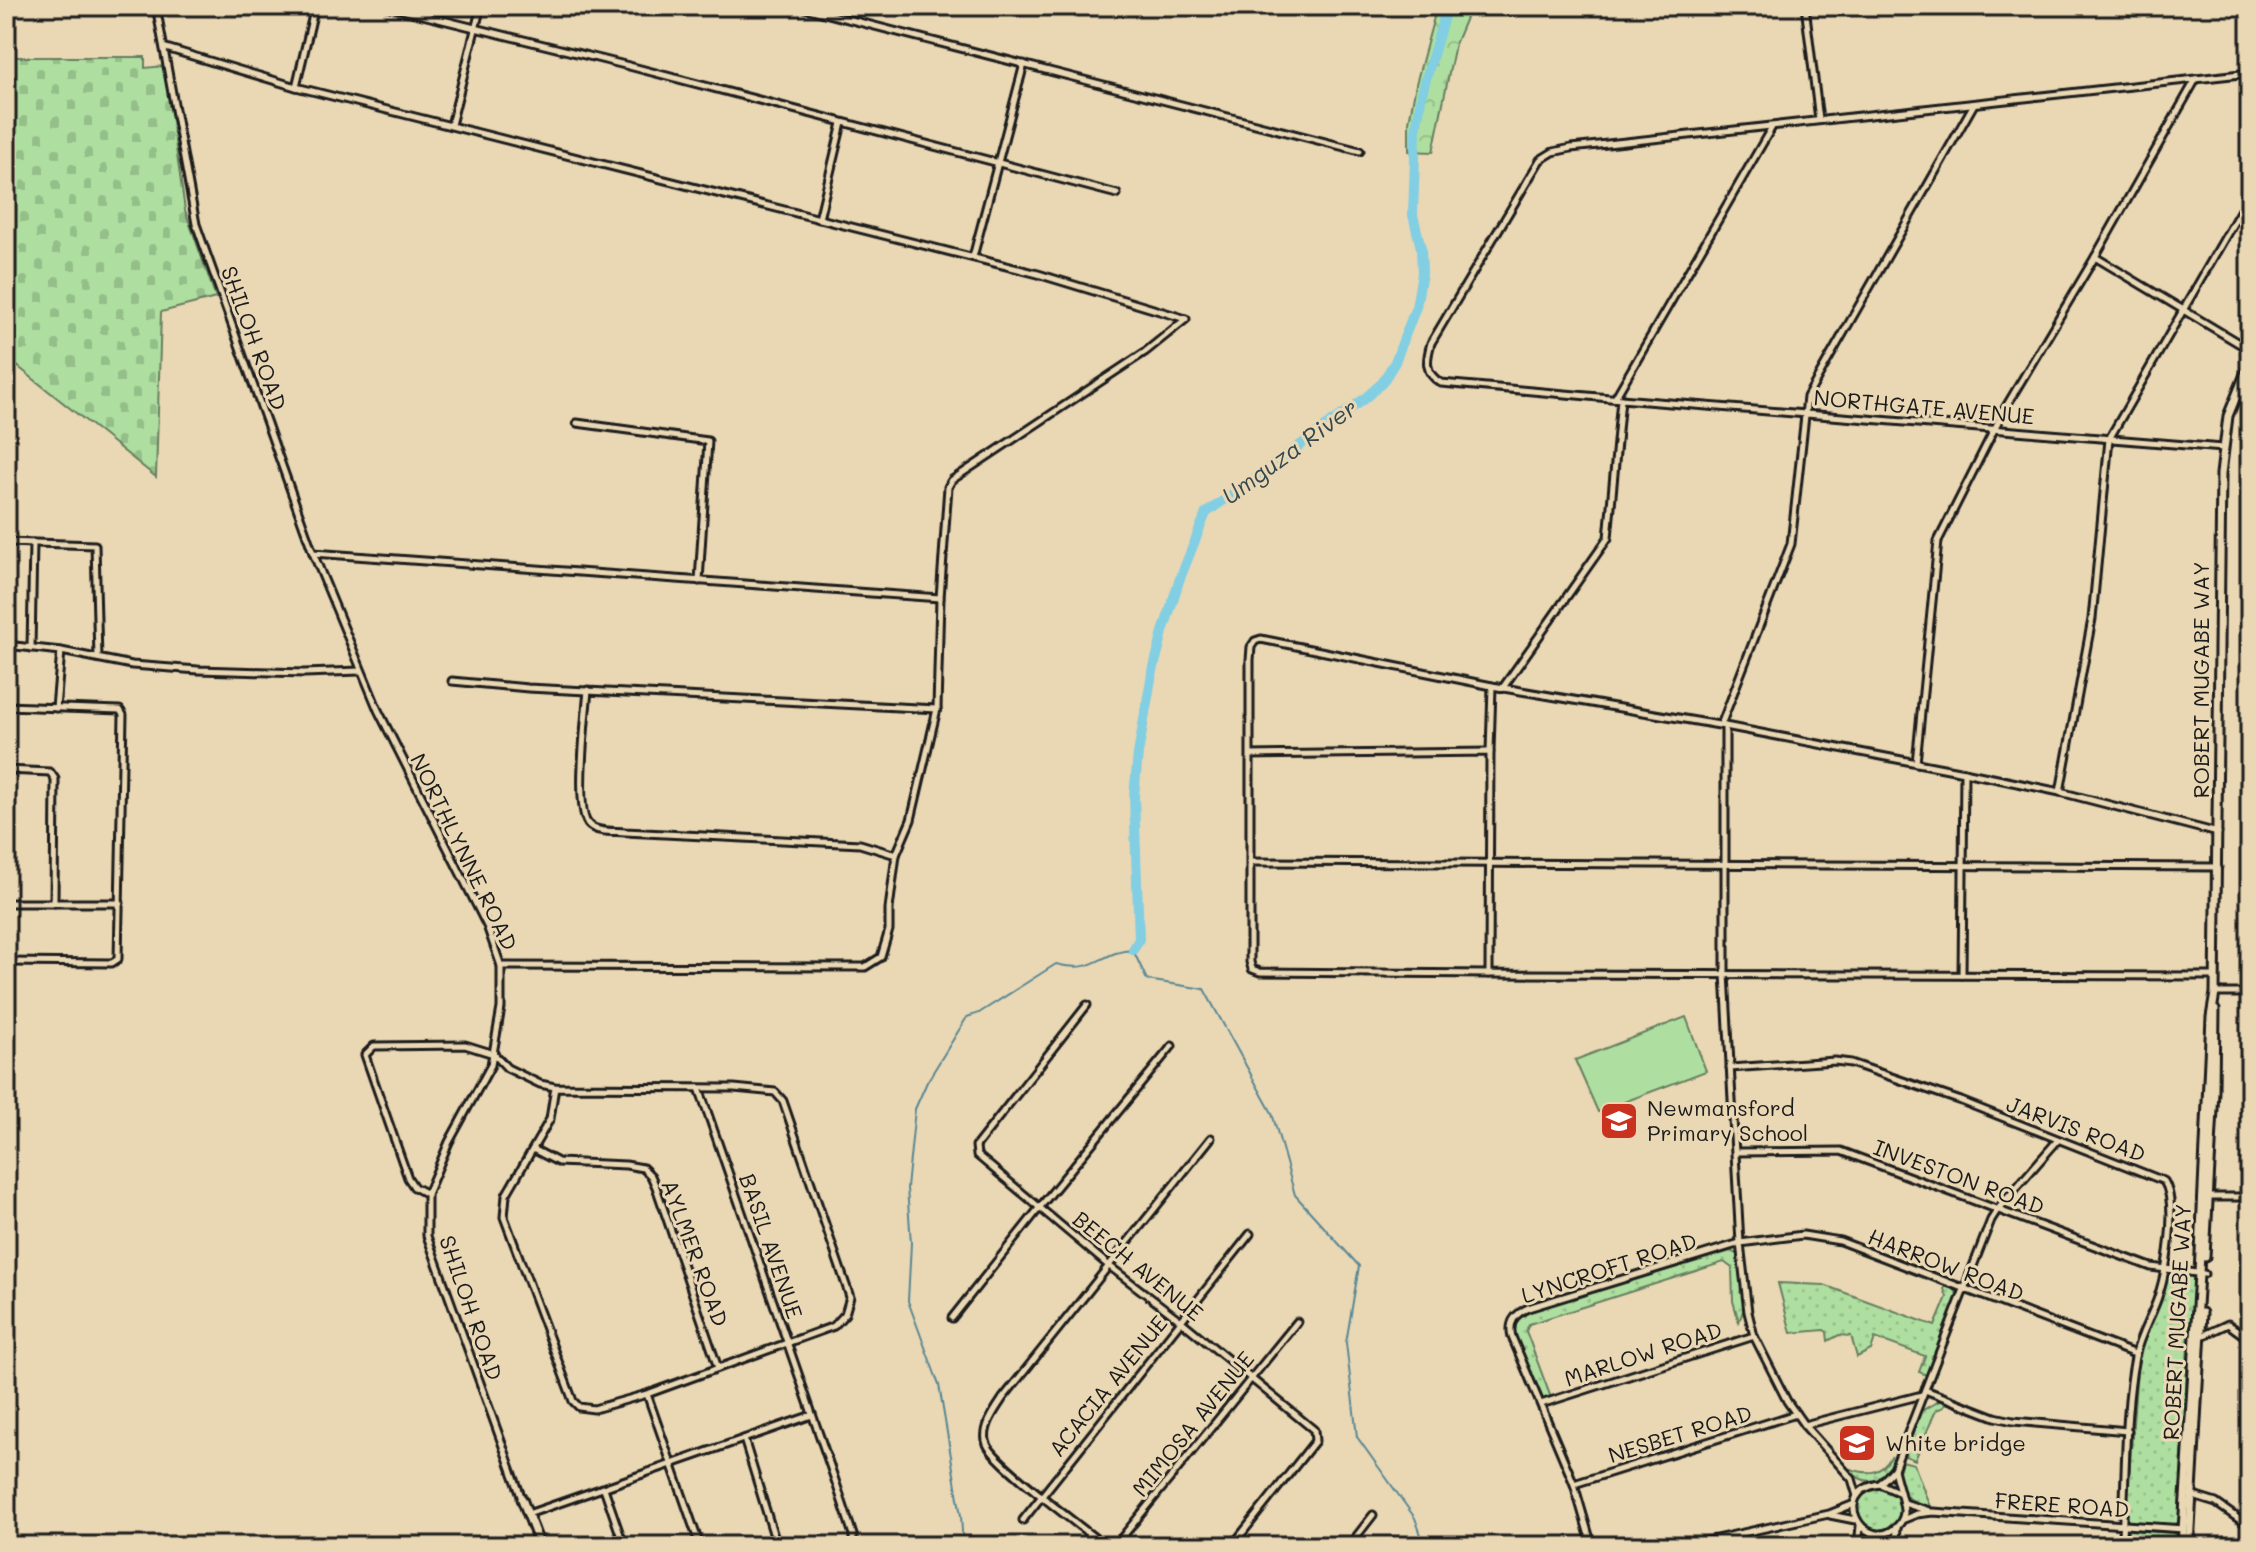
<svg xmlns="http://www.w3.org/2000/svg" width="2256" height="1552" viewBox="0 0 2256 1552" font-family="Mali,sans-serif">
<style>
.grass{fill:url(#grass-dots);stroke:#657e5e;stroke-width:2}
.forest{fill:url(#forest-crowns);stroke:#657e5e;stroke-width:2}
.cemetery{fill:url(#cemetery-stones);stroke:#657e5e;stroke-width:2}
.park{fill:#aedfa0;stroke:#657e5e;stroke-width:2}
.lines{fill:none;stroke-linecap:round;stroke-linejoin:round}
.stream{stroke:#598793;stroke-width:2}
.river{stroke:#82cee2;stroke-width:10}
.minor-casing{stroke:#1c1c1c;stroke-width:11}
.tertiary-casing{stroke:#1c1c1c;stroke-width:13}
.secondary-casing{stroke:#1c1c1c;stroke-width:13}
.minor{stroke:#ead8b5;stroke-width:5}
.tertiary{stroke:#ead8b5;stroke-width:7}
.secondary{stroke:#ead8b5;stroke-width:7}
.labels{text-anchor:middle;stroke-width:6;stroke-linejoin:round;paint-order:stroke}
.street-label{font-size:22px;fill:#1c1c1c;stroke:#ead8b5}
.poi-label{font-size:22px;fill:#1c1c1c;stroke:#ead8b5;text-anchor:start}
.water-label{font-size:24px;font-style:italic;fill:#36484e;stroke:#ead8b5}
</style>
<defs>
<pattern id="grass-dots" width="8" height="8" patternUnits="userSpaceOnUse" patternTransform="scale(2)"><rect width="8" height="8" fill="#aedfa0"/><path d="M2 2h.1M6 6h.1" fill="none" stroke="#95bf89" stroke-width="1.8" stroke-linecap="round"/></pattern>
<pattern id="forest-crowns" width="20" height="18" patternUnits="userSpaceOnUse" patternTransform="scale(2)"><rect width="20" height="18" fill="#aedfa0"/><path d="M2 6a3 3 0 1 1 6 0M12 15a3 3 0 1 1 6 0" fill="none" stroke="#95bf89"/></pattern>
<pattern id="cemetery-stones" width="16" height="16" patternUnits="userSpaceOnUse" patternTransform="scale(2)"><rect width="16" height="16" fill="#aedfa0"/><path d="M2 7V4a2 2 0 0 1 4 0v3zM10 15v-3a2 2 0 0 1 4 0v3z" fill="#95bf89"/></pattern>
</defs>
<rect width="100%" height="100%" fill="#ead8b5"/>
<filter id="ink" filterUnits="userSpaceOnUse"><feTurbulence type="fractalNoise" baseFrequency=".0125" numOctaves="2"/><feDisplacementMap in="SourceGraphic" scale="16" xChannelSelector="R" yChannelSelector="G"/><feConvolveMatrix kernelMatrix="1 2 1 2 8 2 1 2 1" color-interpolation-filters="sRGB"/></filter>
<g filter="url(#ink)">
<g class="grass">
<path d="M 1731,1251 L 1738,1255 L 1744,1308 L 1739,1322 L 1733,1301 L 1732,1268 L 1724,1262 L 1529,1324 L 1526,1331 L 1551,1398 L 1543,1401 L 1514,1333 C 1514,1321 1518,1318 1528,1312 Z"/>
<polygon points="2167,1273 2196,1276 2188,1345 2179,1522 2173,1525 2127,1522 2126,1518 2138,1355 2160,1300"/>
<polygon points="1778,1283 1824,1285 1935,1326 1947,1297 1944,1289 1946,1285 1955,1289 1958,1298 1929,1376 1919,1372 1925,1356 1875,1338 1871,1350 1857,1357 1851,1336 1839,1335 1828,1341 1827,1332 1824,1330 1791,1333"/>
<polygon points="1941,1400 1945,1402 1944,1407 1936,1410 1915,1460 1905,1456 1921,1411"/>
<path d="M 1891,1457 L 1895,1459 C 1888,1480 1867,1489 1850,1471 L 1851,1469 C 1869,1475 1881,1474 1891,1457 Z"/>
<path d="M 1902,1461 L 1914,1464 L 1930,1507 C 1904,1499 1891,1491 1902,1461 Z"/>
<circle cx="1878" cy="1509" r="22"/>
<polygon points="2128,1530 2174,1533 2179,1538 2178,1546 2126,1546"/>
</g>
<polygon class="forest" points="1437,6 1471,6 1455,44 1433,152 1409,151 1409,122 1416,84"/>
<polygon class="cemetery" points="6,57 145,57 145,68 164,66 185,210 216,298 161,312 156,477 6,357"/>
<polygon class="park" points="1686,1017 1706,1071 1598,1112 1575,1060"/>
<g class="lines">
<path class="stream" d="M 963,1546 L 961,1516 L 939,1385 L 908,1301 L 911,1243 L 907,1188 L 915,1109 L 927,1082 L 967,1017 L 979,1013 L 1056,964 C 1096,975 1100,951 1133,950 L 1147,980 L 1204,989 L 1272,1113 L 1295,1195 L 1359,1266 L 1346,1343 L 1357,1437 L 1415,1518 L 1425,1546"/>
<polyline class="river" points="1133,950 1139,939 1134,796 1138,754 1151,679 1163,632 1179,581 1206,513 1364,399 1382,383 1395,362 1416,307 1422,273 1421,248 1413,215 1416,130 1422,93 1447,6"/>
<g class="minor-casing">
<g id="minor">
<polyline points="156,6 196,224 313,553 378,710 487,926 501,966 501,1008 491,1065 449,1142 427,1194"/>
<polyline points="386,6 629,66 1117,194"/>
<polyline points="797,6 1360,151"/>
<polyline points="1805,6 1819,120"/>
<polyline points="166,48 296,87 1038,274 1186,319 1145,352 952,480 948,487 940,598 937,709 911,820 896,855 889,909 889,930 881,957 865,967 501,966"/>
<polyline points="296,87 315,6"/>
<polyline points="451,125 481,6"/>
<polyline points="819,219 842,123"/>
<polyline points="973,257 1024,64"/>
<polyline points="2095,257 2250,350"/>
<polyline points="1615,398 1772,127"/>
<polyline points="1621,399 2223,448"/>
<polyline points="577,423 708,441 699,581"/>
<polyline points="6,542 95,545 98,658"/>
<polyline points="313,553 940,598"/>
<polyline points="6,645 61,651 132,665 198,670 304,673 360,671"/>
<polyline points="31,648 33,543"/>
<polyline points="452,681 528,688 937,709"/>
<path d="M 1504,686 L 1608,538 L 1621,399 L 1441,383 C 1424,373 1426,360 1431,343 L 1540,160 L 1553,152 L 1571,148 L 2250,73"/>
<path d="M 588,690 C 586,714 574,812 589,825 C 597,833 615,831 625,832 L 860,844 L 896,855"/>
<polyline points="6,706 120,710 123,715 118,959 112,963 6,962"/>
<polyline points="56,708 61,651"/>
<polyline points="1721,725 1791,544 1807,397 1974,104"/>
<polyline points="1725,726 1725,974 1740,1243 1748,1312 1754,1336 1787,1401 1804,1425 1852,1479 1857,1496"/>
<polyline points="1490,752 1492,686"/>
<polyline points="1251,755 1490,752 1489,974 2215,976"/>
<polyline points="1916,763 1938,541 2004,410 2095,257 2196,79"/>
<polyline points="6,770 50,772 55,779 54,903"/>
<polyline points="2060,792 2092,619 2109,439 2250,194"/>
<polyline points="1251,862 2218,867"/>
<polyline points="6,903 120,903"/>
<polyline points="1489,974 1260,972 1252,969 1250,962 1250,660 1251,647 1255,641 1261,639 1492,686 1725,726 1964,772 2060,792 2218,833"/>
<polyline points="1962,975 1964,772"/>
<polyline points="2215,993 2250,993"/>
<polyline points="1087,1005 976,1146 977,1155 1108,1265 1181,1321 1314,1430 1315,1441 1232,1546"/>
<path d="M 1730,1068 L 1835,1061 L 1851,1063 L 1961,1101 L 2164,1181 C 2179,1205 2166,1274 2157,1300 C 2150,1319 2139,1337 2135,1357 C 2123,1419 2127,1484 2121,1546"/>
<polyline points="699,1088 836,1483 853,1535 853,1546"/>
<polyline points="533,1149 558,1162 626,1165 643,1168 651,1176 656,1187 718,1368"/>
<polyline points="1736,1152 1841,1151 2151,1267 2204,1274"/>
<polyline points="2207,1197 2250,1197"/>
<polyline points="952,1318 1040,1207 1172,1046"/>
<polyline points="2200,1337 2228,1324 2250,1340"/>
<polyline points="1925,1390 1995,1417 2013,1421 2128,1431"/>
<polyline points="647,1394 700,1546"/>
<polyline points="1541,1404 1754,1336"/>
<polyline points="1804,1425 1922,1395"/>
<polyline points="744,1439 777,1546"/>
<path d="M 1894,1469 C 1896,1480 1905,1505 1904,1513 C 1903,1519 1900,1525 1894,1529 C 1863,1552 1829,1491 1880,1484 L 1898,1492"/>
<polyline points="1574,1484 1796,1414"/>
<polyline points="1880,1484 1894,1469 1991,1220 1998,1209 2057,1141"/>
<polyline points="604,1488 624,1546"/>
<polyline points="2190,1495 2216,1503 2250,1527"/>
<polyline points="522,1499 427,1236 427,1194 414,1187 408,1178 365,1055 374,1046 465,1045 494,1054 507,1068 540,1084 555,1087 734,1088 775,1092 783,1101 850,1297 845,1314 834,1326 647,1394 594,1409 579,1407 573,1401 504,1217 506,1195 550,1119 555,1087"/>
<polyline points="1904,1503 1929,1511"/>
<polyline points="528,1514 812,1415"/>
<polyline points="1830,1515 1855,1520"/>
<polyline points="1023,1520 1250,1234"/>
<polyline points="1902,1520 1917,1514 1933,1512 2184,1529"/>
<polyline points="1881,1534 1894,1546"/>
<path d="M 1105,1546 C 1084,1529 994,1463 987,1444 C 981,1429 995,1410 1003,1398 L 1211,1138"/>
<polyline points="1115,1546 1297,1322"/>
<polyline points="1349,1546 1373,1515"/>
<path d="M 1592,1546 L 1574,1484 L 1512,1337 C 1508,1322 1515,1314 1528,1308 L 1740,1243 L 1803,1235 L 1840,1241 L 2135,1354"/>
<polyline points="1684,1546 1829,1514 1854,1504"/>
<polyline points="1858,1546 1860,1526"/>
<polyline points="1896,1546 1897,1527"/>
</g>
</g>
<g class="tertiary-casing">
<polyline id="tertiary" points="522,1499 540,1546"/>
</g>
<g class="secondary-casing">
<g id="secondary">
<polyline points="2205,1257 2214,1091 2215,1010"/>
<polyline points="2182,1546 2199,1274 2211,1017 2215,993 2221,474 2228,416 2250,362"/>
<polyline points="2189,1546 2202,1313"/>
</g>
</g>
<use href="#minor" class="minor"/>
<use href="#tertiary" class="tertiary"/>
<use href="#secondary" class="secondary"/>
</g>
</g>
<defs>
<g id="school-square" transform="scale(2)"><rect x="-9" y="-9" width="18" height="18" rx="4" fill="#c8321e" stroke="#ead8b5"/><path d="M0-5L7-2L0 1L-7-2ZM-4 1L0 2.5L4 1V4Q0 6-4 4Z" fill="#fff"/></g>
<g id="university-square" transform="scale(2)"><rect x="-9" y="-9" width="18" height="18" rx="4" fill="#c8321e" stroke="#ead8b5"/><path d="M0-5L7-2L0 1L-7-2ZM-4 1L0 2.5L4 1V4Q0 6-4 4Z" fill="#fff"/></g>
</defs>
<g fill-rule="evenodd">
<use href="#school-square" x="1619" y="1121"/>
<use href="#university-square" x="1857" y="1443"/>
</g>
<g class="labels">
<g class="street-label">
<text transform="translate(254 338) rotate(70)" y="8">SHILOH ROAD</text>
<text transform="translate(1924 407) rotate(5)" y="8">NORTHGATE AVENUE</text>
<text transform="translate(2201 680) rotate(-90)" y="8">ROBERT MUGABE WAY</text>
<text transform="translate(464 852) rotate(64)" y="8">NORTHLYNNE ROAD</text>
<text transform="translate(2076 1129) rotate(21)" y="8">JARVIS ROAD</text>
<text transform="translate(1959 1177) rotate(20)" y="8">INVESTON ROAD</text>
<text transform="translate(771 1246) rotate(71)" y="8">BASIL AVENUE</text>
<text transform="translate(695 1253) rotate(70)" y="8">AYLMER ROAD</text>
<text transform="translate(1946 1265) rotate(21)" y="8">HARROW ROAD</text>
<text transform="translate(1138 1266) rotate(39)" y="8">BEECH AVENUE</text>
<text transform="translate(1609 1268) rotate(-18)" y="8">LYNCROFT ROAD</text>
<text transform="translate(471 1308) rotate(71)" y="8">SHILOH ROAD</text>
<text transform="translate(2177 1322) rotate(-87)" y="8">ROBERT MUGABE WAY</text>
<text transform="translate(1643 1354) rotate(-18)" y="8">MARLOW ROAD</text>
<text transform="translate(1108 1386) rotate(-51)" y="8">ACACIA AVENUE</text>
<text transform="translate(1193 1424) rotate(-51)" y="8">MIMOSA AVENUE</text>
<text transform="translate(1680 1434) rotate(-17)" y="8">NESBET ROAD</text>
<text transform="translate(2062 1505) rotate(4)" y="8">FRERE ROAD</text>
</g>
<g class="poi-label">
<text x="1647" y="1116">Newmansford<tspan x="1647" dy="25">Primary School</tspan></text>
<text x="1885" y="1451">White bridge</text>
</g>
<g class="water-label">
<text transform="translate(1290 452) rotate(-36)" y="8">Umguza River</text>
</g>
</g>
<rect width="2256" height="1552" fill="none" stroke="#ead8b5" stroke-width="32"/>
<rect x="16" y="16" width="2224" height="1520" fill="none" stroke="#1c1c1c" stroke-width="3" filter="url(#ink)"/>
</svg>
